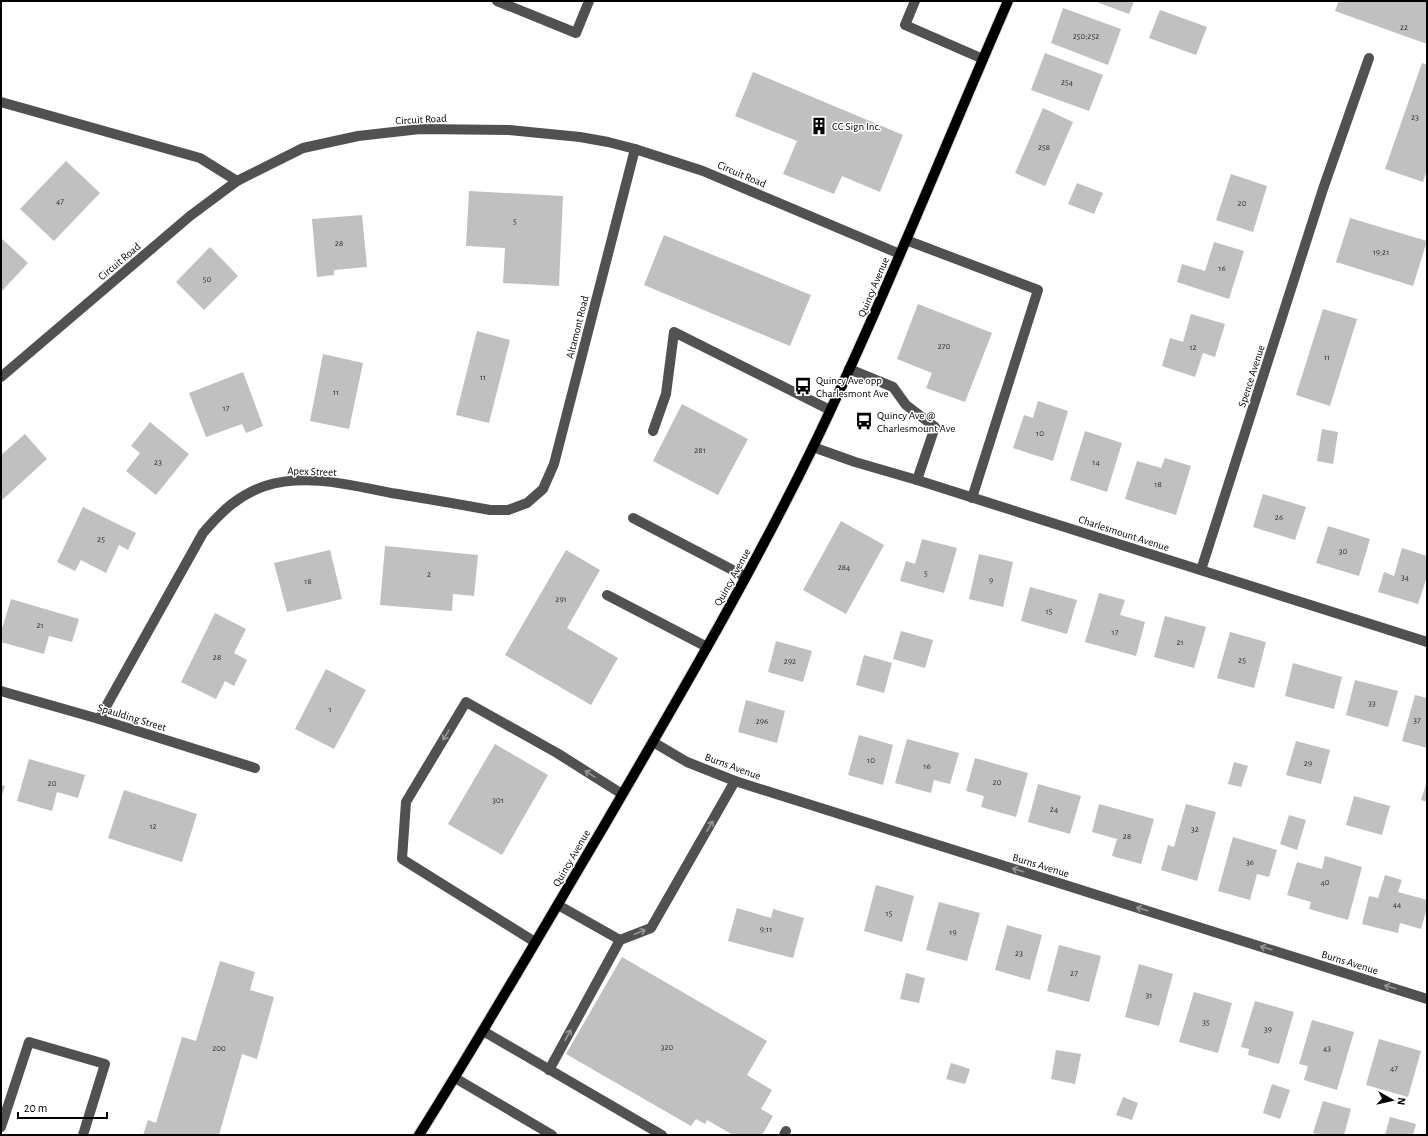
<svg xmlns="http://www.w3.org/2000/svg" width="1428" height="1136" viewBox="0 0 1428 1136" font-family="'Alegreya Sans',sans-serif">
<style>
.building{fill:#c0c0c0}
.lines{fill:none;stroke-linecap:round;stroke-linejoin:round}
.major-casing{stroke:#dbdbdb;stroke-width:12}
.minor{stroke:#515151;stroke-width:10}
.major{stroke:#000;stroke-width:10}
.oneway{stroke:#979797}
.labels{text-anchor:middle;stroke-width:3;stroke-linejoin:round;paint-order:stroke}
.number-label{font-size:9px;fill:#303030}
.street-label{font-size:11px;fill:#000;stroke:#fff}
.poi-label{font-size:11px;fill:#000;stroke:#fff;text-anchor:start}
</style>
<rect width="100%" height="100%" fill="#fff"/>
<g class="building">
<polygon points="1094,1 1134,1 1129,14"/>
<polygon points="1339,1 1427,1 1427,44 1335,11"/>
<polygon points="1063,8 1121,29 1108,65 1051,43"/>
<polygon points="1160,10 1207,27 1196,55 1149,38"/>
<polygon points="1045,53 1103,75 1089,111 1031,90"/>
<polygon points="1422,63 1427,65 1427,170 1423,182 1385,169"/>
<polygon points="753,72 903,135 880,192 842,176 834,194 783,174 797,141 735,116"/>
<polygon points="1043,108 1073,122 1045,186 1015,173"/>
<polygon points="66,161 100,193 54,241 20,209"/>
<polygon points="1231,174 1267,186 1253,232 1216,220"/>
<polygon points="1077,183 1103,193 1094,214 1068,204"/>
<polygon points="469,191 563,196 559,286 503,283 505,248 466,246"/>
<polygon points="362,215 367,267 334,270 334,275 317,277 312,219"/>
<polygon points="1350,218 1427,241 1413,286 1336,262"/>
<polygon points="664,235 811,295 790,346 644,285"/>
<polygon points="1,238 28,263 1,292"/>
<polygon points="1214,242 1244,251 1229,299 1177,282 1182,264 1205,271"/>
<polygon points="210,247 238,276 204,310 176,282"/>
<polygon points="918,304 992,333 965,402 926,388 932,373 897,359"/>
<polygon points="1323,309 1357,319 1330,406 1296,395"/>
<polygon points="1191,314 1225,324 1215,357 1203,353 1195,377 1162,366 1170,338 1183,342"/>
<polygon points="477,331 510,340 489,423 456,415"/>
<polygon points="323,354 363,363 349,429 310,421"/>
<polygon points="243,372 263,426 246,433 242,424 206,437 189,393"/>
<polygon points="1038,401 1068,411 1053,461 1013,448 1024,415 1033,418"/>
<polygon points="682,404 748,439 718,495 653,461"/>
<polygon points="150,422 189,454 156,495 126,471 140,453 131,446"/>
<polygon points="1322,429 1338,432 1333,464 1317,461"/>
<polygon points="1085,431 1122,443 1107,492 1070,480"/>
<polygon points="25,434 47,459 1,501 1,455"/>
<polygon points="1165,458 1191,466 1176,515 1125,499 1137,461 1161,468"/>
<polygon points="1263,494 1306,507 1295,540 1253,527"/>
<polygon points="83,507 136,533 128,550 119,545 106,573 81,560 75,571 57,562"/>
<polygon points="841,521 884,545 846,614 803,590"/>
<polygon points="1328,526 1370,539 1359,576 1316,563"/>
<polygon points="922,539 957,548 944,593 900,581 906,561 915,564"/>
<polygon points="385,546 478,555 474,596 453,594 452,611 380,605"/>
<polygon points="1402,548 1427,556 1427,577 1418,604 1378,592 1384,572 1394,576"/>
<polygon points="330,550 342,599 287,612 274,563"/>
<polygon points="566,550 600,570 567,628 618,658 591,705 505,655"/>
<polygon points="979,554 1013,562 1003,607 969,599"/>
<polygon points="1030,587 1077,600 1067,634 1021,621"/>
<polygon points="1099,593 1125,600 1120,615 1145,622 1136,656 1085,642"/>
<polygon points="11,599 79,619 72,642 49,636 44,654 1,642 1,632"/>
<polygon points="215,613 246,629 234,653 247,660 234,686 225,681 216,699 181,682"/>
<polygon points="1165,616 1206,627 1194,668 1154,657"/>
<polygon points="901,631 933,640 925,668 893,659"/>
<polygon points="1230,632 1266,642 1254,688 1217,678"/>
<polygon points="776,641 812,651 803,682 768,672"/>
<polygon points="864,655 892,663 884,693 856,685"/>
<polygon points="1293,663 1342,677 1334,709 1285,696"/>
<polygon points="326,669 366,690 334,749 295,729"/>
<polygon points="1355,680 1398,691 1388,727 1346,715"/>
<polygon points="1415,695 1427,698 1427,748 1402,741"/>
<polygon points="746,700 785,711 777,743 738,732"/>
<polygon points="859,735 893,745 883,785 848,775"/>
<polygon points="907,739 959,753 950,784 934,780 931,793 895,783"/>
<polygon points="1296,741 1330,750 1321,784 1286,775"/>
<polygon points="495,744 548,775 502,855 448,824"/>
<polygon points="975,758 1028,773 1016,817 981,807 984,796 966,791"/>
<polygon points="29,759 85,775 78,798 57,792 52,811 17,801"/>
<polygon points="1234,762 1248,766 1241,787 1228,784"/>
<polygon points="1427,781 1427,802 1421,800"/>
<polygon points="1038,784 1081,796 1070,834 1028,822"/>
<polygon points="1,785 5,786 1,798"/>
<polygon points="124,790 197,814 182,862 108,838"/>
<polygon points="1354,796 1390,806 1382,835 1346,825"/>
<polygon points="1099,804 1154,819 1141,864 1112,856 1117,839 1092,832"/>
<polygon points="1186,804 1216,812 1197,881 1161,870 1168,845 1174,847"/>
<polygon points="1289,815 1306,820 1297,850 1280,844"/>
<polygon points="1233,837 1277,850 1269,877 1257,874 1250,900 1218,891"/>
<polygon points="1325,856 1362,867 1348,920 1309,909 1311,902 1287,895 1297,862 1322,869"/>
<polygon points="1385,875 1402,880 1398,892 1427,900 1427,908 1421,929 1400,923 1398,933 1362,924 1369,896 1378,898"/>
<polygon points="876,885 914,896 902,942 864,931"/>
<polygon points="939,902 980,913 967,961 926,950"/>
<polygon points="737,908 771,918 773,909 804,918 793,958 728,941"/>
<polygon points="1007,925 1042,935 1030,980 995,970"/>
<polygon points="1059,945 1101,956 1089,1002 1047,991"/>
<polygon points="622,957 767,1041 747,1075 772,1090 761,1109 773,1116 762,1135 733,1135 707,1120 705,1124 696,1119 691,1126 566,1054"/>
<polygon points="220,961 255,972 250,990 274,997 257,1059 242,1054 219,1135 143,1135 148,1120 156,1123 182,1037 196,1041"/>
<polygon points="1139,964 1173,974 1159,1026 1125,1017"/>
<polygon points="906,973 925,978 919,1003 900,999"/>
<polygon points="1194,992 1232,1003 1218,1053 1179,1042"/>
<polygon points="1255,1001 1294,1012 1279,1064 1248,1055 1249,1049 1241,1047"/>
<polygon points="1312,1020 1354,1032 1337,1090 1304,1080 1308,1066 1299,1064"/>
<polygon points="1379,1039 1421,1051 1408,1097 1366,1085"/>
<polygon points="1056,1050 1081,1054 1075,1084 1051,1079"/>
<polygon points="951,1063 970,1069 965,1084 946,1079"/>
<polygon points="1272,1084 1290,1090 1280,1119 1263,1113"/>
<polygon points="1123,1097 1138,1103 1132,1120 1116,1115"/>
<polygon points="1323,1101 1351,1109 1344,1135 1321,1135 1313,1133"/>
<polygon points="1390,1117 1416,1124 1413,1135 1385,1135"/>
</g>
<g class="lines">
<g class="major-casing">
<path id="major" d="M 419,1135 C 483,1033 543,929 604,826 C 676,702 749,578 812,449 C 883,302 943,150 1008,1"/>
</g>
<g class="minor">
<polyline points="497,1 576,33 589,1"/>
<polyline points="915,1 905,25 983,59"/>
<polyline points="1,102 200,158 237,181"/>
<polyline points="906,240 1038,290 972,498"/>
<polyline points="849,369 893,387 906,405 935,427 917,480"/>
<polyline points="1,377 190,216 237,181 303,148 358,136 420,129 509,130 580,137 608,142 635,149 703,171 900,254"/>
<polyline points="653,431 666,394 674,332 830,410"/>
<polyline points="813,447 855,462 917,480 1427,642"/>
<polyline points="633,518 746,577"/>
<polyline points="1201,570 1323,189 1369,58"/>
<polyline points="607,595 707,647"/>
<polyline points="1,691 99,719 255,768"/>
<path d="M 99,719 L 203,533 C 221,512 238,495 265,486 C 306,473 350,485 391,493 C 424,498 457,504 490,510 L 508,510 L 527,503 L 543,489 L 554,464 L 635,149"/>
<polyline points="653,742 687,762 735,781 1427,999"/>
<polyline points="558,905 620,940"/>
<polyline points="535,942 402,859 406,802 466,702 557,753 622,794"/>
<polyline points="483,1031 662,1135"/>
<polyline points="549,1070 620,940 651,928 735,781"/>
<polyline points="455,1078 552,1135"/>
<polyline points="1,1127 29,1042 105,1064 83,1135"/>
<polyline points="784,1135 786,1131"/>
</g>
<use href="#major" class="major"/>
</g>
<defs><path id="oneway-shaft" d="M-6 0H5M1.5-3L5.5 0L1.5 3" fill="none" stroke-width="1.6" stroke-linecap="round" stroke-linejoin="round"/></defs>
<g class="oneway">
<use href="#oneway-shaft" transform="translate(446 735) rotate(121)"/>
<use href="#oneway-shaft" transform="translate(590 774) rotate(-148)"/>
<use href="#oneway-shaft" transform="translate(710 826) rotate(-60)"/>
<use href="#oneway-shaft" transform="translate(1018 870) rotate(-163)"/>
<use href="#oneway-shaft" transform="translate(1142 909) rotate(-163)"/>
<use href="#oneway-shaft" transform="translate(640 932) rotate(-22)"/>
<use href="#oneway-shaft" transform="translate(1266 948) rotate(-163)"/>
<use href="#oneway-shaft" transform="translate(1390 987) rotate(-163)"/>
<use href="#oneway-shaft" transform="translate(568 1035) rotate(-61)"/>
</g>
<defs>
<g id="building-bare" transform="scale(1.38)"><path d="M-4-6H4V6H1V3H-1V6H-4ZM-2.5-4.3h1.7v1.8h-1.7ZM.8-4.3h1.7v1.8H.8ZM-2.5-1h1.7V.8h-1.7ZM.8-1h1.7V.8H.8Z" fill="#000" stroke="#fff" stroke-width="2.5" paint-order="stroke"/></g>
<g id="bus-bare" transform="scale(1.38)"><path d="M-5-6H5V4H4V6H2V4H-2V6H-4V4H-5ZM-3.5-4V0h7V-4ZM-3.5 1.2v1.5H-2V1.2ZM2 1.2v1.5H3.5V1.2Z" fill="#000" stroke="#fff" stroke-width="2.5" paint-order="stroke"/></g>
</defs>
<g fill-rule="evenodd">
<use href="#building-bare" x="819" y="126"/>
<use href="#bus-bare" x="803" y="386"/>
<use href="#bus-bare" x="864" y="421"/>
</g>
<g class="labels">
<g class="number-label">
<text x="1404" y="30">22</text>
<text x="1086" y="39">250;252</text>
<text x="1067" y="85">254</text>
<text x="1415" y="120">23</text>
<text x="1044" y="150">258</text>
<text x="60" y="204">47</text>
<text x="1242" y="206">20</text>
<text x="515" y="224">5</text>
<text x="339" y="246">28</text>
<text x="1381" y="255">19;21</text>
<text x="1222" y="271">16</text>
<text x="207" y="282">50</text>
<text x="944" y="349">270</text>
<text x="1193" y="350">12</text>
<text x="1327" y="360">11</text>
<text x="483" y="380">11</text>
<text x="336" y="395">11</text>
<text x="226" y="411">17</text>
<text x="1040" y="436">10</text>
<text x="700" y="453">281</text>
<text x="158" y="465">23</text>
<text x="1096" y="465">14</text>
<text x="1158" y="487">18</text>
<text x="1279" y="520">26</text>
<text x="101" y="542">25</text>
<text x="1343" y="554">30</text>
<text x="844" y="570">284</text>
<text x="926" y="576">5</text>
<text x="429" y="577">2</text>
<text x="1405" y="580">34</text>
<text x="991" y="583">9</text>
<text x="308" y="584">18</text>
<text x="561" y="602">291</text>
<text x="1049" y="614">15</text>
<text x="40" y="628">21</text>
<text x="1115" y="635">17</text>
<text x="1180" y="645">21</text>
<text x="217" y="660">28</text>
<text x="1242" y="663">25</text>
<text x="790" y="664">292</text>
<text x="1372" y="706">33</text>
<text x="330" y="712">1</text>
<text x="1417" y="723">37</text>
<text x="762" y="724">296</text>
<text x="871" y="763">10</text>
<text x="1308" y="766">29</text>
<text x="927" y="769">16</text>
<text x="997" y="785">20</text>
<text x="52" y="786">20</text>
<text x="498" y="803">301</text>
<text x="1054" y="812">24</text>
<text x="153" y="829">12</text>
<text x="1195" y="832">32</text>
<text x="1127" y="839">28</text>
<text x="1250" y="865">36</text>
<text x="1325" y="885">40</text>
<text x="1397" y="907">44</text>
<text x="889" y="916">15</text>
<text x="766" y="932">9;11</text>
<text x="953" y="935">19</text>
<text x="1019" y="956">23</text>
<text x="1074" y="976">27</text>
<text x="1149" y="998">31</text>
<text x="1206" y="1025">35</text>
<text x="1268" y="1032">39</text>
<text x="667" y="1050">320</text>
<text x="219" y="1051">200</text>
<text x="1327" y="1051">43</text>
<text x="1394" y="1071">47</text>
</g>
<g class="street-label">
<text transform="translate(421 119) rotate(-3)" y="4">Circuit Road</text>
<text transform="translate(742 174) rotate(23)" y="4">Circuit Road</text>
<text transform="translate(119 261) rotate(-40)" y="4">Circuit Road</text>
<text transform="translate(873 287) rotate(-67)" y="4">Quincy Avenue</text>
<text transform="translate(577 327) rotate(-76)" y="4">Altamont Road</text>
<text transform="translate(1251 376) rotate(-72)" y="4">Spence Avenue</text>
<text transform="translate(312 471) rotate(2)" y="4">Apex Street</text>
<text transform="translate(1124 533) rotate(18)" y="4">Charlesmount Avenue</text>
<text transform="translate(732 577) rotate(-61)" y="4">Quincy Avenue</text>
<text transform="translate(132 717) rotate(17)" y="4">Spaulding Street</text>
<text transform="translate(733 766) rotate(20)" y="4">Burns Avenue</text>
<text transform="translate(571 858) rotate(-60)" y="4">Quincy Avenue</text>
<text transform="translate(1041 865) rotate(17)" y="4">Burns Avenue</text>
<text transform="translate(1350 962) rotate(17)" y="4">Burns Avenue</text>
</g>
<g class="poi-label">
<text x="832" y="130">CC Sign Inc.</text>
<text x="816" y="384">Quincy Ave opp<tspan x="816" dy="13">Charlesmont Ave</tspan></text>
<text x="877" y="419">Quincy Ave @<tspan x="877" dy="13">Charlesmount Ave</tspan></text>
</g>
</g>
<rect width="1428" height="1136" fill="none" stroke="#000000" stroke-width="4"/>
<g transform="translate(1392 1100) rotate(98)" stroke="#ffffff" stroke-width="3" paint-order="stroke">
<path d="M0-3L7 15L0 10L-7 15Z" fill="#000000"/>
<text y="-6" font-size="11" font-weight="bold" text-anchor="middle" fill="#000000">N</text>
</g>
<path d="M18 1112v6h89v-6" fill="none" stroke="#000000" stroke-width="2"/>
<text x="24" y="1112" font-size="12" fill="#000000" stroke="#ffffff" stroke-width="3" paint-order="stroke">20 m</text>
</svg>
